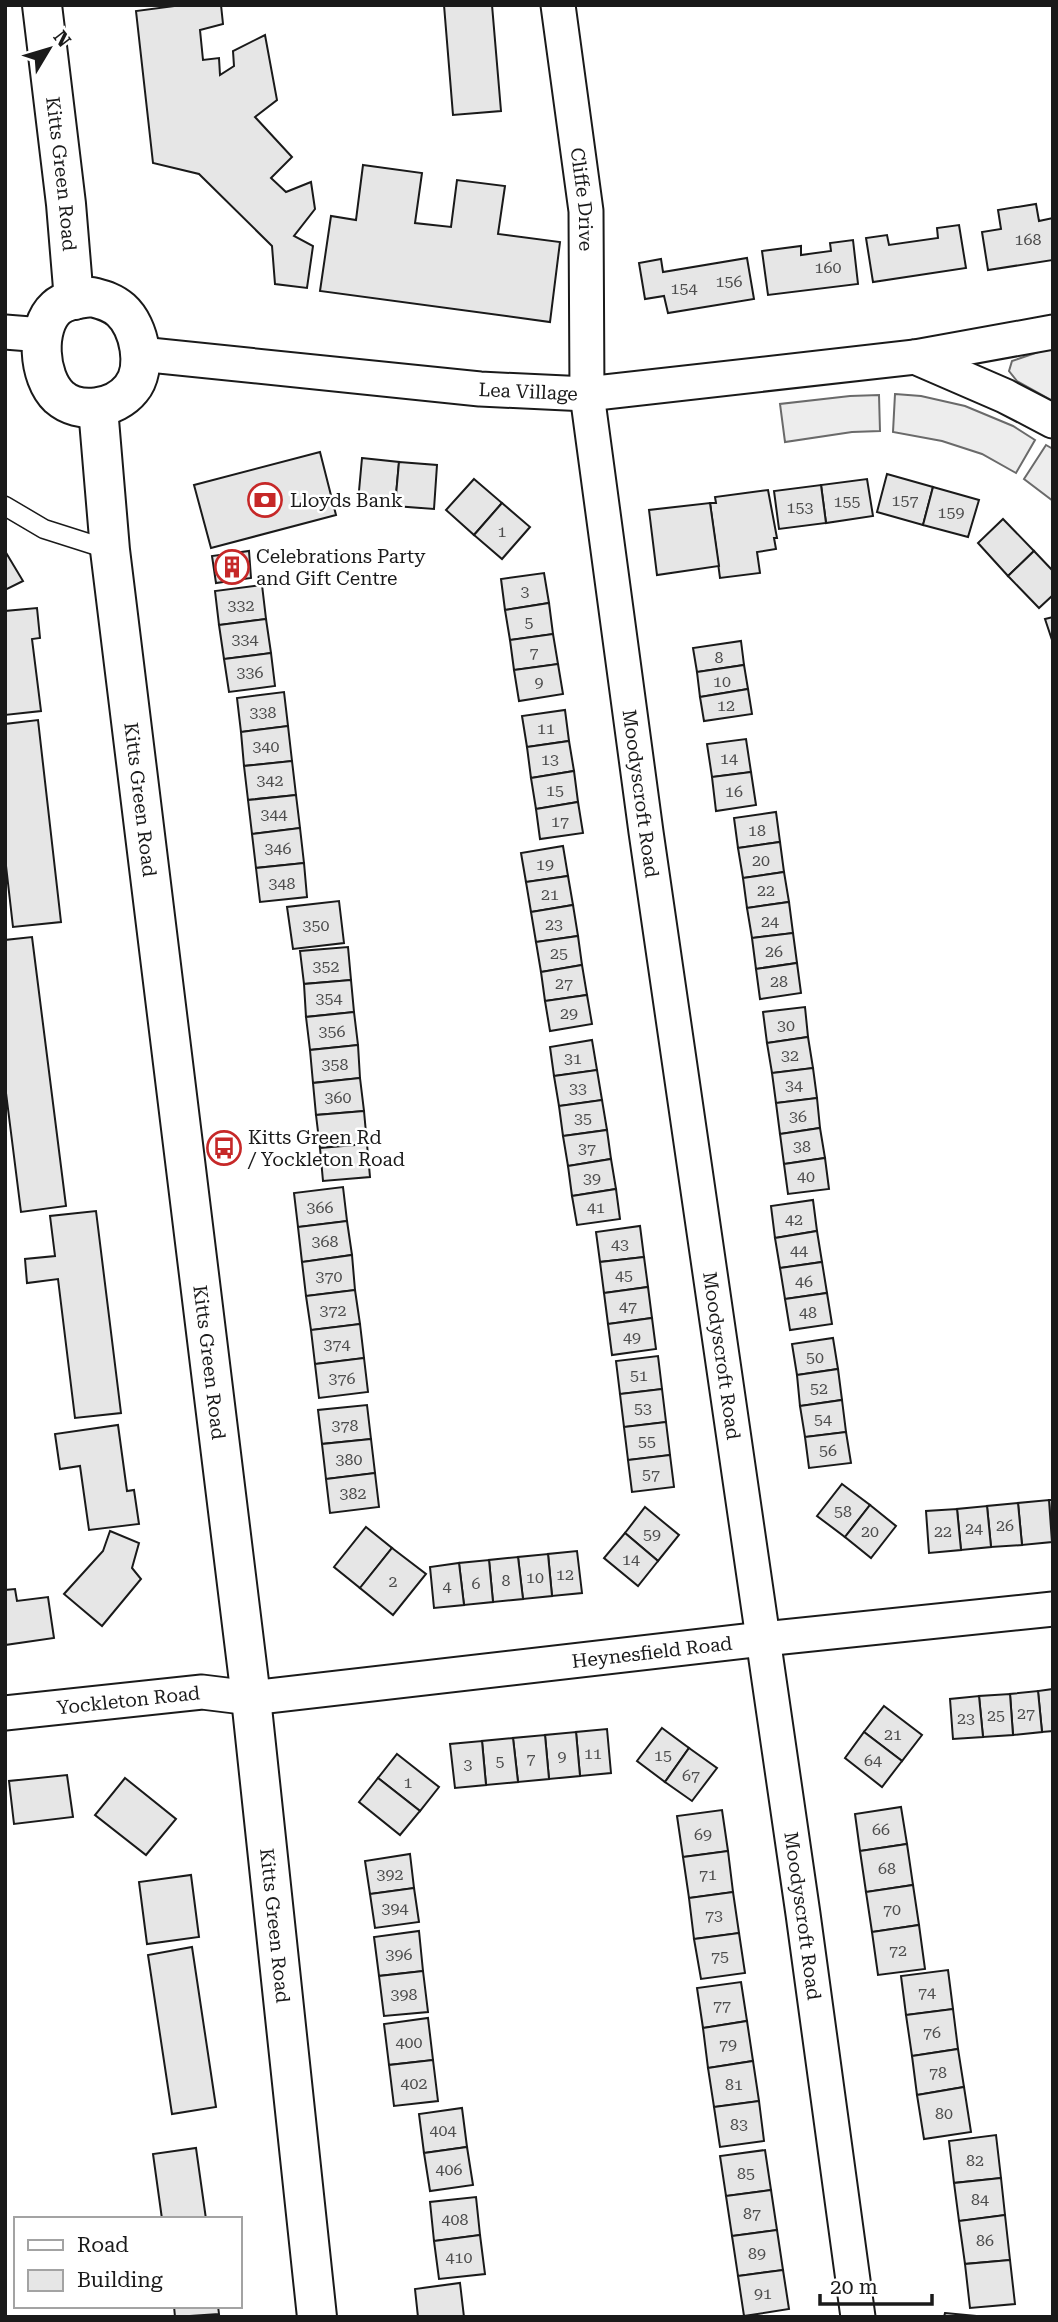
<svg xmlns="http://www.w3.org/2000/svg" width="1058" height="2322" viewBox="0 0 1058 2322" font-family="'Roboto Serif',serif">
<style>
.built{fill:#ededed;stroke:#6a6a6a;stroke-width:2}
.building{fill:#e6e6e6;stroke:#1a1a1a;stroke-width:2}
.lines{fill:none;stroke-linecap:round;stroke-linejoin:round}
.lane-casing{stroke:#1a1a1a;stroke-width:21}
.street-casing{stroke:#1a1a1a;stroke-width:37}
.secondary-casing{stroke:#1a1a1a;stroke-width:42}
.lane{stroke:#fff;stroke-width:18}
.street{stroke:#fff;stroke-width:33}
.secondary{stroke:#fff;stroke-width:38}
.labels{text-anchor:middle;stroke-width:5;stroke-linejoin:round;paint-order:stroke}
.number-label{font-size:16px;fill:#4d4d4d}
.street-label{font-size:19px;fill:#1a1a1a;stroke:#fff}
.poi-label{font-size:19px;fill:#1a1a1a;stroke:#fff;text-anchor:start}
</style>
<rect width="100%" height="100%" fill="#fff"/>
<g class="built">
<polygon points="1053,347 1053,401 1017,381 1009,371 1012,361"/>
<polygon points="895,394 921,396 965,406 1013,426 1035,440 1016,473 982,454 942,441 893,432"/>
<polygon points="879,395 880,431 852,432 785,442 780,404 850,396"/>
<polygon points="1046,445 1053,449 1053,501 1024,479"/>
</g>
<g class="building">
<polygon points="182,5 221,5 223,24 200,30 203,60 219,58 220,75 234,66 233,51 265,35 277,100 255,117 292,157 271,178 286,192 311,182 315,209 294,236 313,246 307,288 275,284 272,246 199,174 153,163 136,11"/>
<polygon points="444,5 492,5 501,111 453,115"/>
<polygon points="363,165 422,173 415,223 451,227 457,180 505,186 498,234 560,242 550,322 320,291 331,216 356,220"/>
<polygon points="1036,204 1039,221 1053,218 1053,260 988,270 982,232 1001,229 998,210"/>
<polygon points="959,225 966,268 873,282 866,238 887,235 889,245 938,238 937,228"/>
<polygon points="853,240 858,284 768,295 762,251 801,246 801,255 831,251 830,243"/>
<polygon points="747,258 754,299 668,313 664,296 645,299 639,263 661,259 663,272"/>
<polygon points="320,452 336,515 211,548 194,485"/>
<polygon points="362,458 399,462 395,506 358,502"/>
<polygon points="399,462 437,465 434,509 395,506"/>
<polygon points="887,474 933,487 923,525 877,512"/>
<polygon points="474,479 502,503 474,535 446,510"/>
<polygon points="867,479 873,516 826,523 821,485"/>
<polygon points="821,485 826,523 779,529 774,491"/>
<polygon points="933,487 979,500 968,537 923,525"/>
<polygon points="768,490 777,538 774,538 776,549 757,552 760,573 720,578 710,503 716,503 715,497"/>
<polygon points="502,503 530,527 502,559 474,535"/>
<polygon points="710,503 719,566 657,575 649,510"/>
<polygon points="1003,519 1034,551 1008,576 978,543"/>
<polygon points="5,551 23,581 5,590"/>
<polygon points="249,551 251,578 216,583 212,556"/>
<polygon points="1034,551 1053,571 1053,595 1039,608 1008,576"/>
<polygon points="544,573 549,603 505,610 501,579"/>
<polygon points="262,585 266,619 219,625 215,591"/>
<polygon points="549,603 553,634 510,640 505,610"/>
<polygon points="37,608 40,638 32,639 41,711 5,715 5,611"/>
<polygon points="1053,617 1053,643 1045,619"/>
<polygon points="266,619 271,653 224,659 219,625"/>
<polygon points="553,634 558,664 514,670 510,640"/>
<polygon points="741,641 744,665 697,672 693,648"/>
<polygon points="271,653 275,686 229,692 224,659"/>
<polygon points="558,664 563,694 519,701 514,670"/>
<polygon points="744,665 748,689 700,697 697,672"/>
<polygon points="748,689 752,714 704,721 700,697"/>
<polygon points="284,692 288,726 241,732 237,698"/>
<polygon points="565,710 569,741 527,747 522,716"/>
<polygon points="38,720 61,922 13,927 5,857 5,724"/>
<polygon points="288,726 292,761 244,766 241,732"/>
<polygon points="746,739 751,772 712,777 707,744"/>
<polygon points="569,741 574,771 531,778 527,747"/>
<polygon points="292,761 296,795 248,800 244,766"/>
<polygon points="574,771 578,802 536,809 531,778"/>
<polygon points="751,772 756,805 716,811 712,777"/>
<polygon points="296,795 300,828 252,834 248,800"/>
<polygon points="578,802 583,833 540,839 536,809"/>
<polygon points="776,812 780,842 738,848 734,818"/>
<polygon points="300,828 304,863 256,868 252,834"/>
<polygon points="780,842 784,872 743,878 738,848"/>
<polygon points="563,846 568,876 526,882 521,853"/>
<polygon points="304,863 307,897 260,902 256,868"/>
<polygon points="784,872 789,902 747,908 743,878"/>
<polygon points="568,876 573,905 531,912 526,882"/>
<polygon points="339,901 344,943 293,949 287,907"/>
<polygon points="789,902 793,933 752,938 747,908"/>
<polygon points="573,905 578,936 536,942 531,912"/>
<polygon points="793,933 797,963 756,969 752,938"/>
<polygon points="578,936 582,965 541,972 536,942"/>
<polygon points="32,937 66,1206 21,1212 5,1085 5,940"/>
<polygon points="348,947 351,980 304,984 300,951"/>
<polygon points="797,963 801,993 760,999 756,969"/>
<polygon points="582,965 587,995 545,1001 541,972"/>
<polygon points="351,980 354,1012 306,1017 304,984"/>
<polygon points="587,995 592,1024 550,1031 545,1001"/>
<polygon points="805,1007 808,1037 767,1043 763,1012"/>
<polygon points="354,1012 358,1045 310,1050 306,1017"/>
<polygon points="808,1037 813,1068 772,1073 767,1043"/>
<polygon points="592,1040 597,1070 554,1076 550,1047"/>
<polygon points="358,1045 360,1078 313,1083 310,1050"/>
<polygon points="813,1068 817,1098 776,1103 772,1073"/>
<polygon points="597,1070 602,1100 559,1106 554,1076"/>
<polygon points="360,1078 364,1111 316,1115 313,1083"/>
<polygon points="817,1098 820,1128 780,1134 776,1103"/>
<polygon points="602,1100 607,1130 563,1136 559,1106"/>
<polygon points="364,1111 367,1144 320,1148 316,1115"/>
<polygon points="820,1128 825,1158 784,1164 780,1134"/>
<polygon points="607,1130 611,1159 568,1166 563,1136"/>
<polygon points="367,1144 370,1177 323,1181 320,1148"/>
<polygon points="825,1158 829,1189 788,1194 784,1164"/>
<polygon points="611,1159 616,1189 572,1196 568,1166"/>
<polygon points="343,1187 347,1221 298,1227 294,1193"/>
<polygon points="616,1189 620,1219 577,1225 572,1196"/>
<polygon points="813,1200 817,1231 775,1238 771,1206"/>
<polygon points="96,1211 121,1413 75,1418 58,1279 27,1283 25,1259 55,1256 50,1216"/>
<polygon points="347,1221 352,1255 302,1262 298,1227"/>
<polygon points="640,1226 644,1257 600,1262 596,1232"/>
<polygon points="817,1231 822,1262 780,1268 775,1238"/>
<polygon points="352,1255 355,1290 306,1296 302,1262"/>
<polygon points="644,1257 648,1287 604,1293 600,1262"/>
<polygon points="822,1262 827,1293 785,1299 780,1268"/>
<polygon points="648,1287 652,1318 608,1324 604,1293"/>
<polygon points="355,1290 360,1324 311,1330 306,1296"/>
<polygon points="827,1293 832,1324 790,1330 785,1299"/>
<polygon points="652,1318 656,1349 612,1355 608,1324"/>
<polygon points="360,1324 364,1358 315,1364 311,1330"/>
<polygon points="833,1338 838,1369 797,1375 792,1344"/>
<polygon points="658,1356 662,1389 620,1394 616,1361"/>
<polygon points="364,1358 368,1392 319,1398 315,1364"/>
<polygon points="838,1369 842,1400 800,1406 797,1375"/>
<polygon points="662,1389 666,1422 624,1427 620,1394"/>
<polygon points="842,1400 846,1432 805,1437 800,1406"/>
<polygon points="367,1405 371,1439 322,1444 318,1410"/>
<polygon points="666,1422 670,1455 628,1460 624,1427"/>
<polygon points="118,1425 127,1491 134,1490 139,1524 89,1530 80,1466 60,1469 55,1434"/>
<polygon points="846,1432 851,1463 809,1468 805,1437"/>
<polygon points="371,1439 375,1473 326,1479 322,1444"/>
<polygon points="670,1455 674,1487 632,1492 628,1460"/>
<polygon points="375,1473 379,1507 330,1513 326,1479"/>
<polygon points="842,1484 870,1505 845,1537 817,1516"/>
<polygon points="1049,1500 1053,1500 1052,1542"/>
<polygon points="1049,1500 1052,1542 1022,1545 1018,1503"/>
<polygon points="1018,1503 1022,1545 991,1547 987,1506"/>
<polygon points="870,1505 896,1526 871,1558 845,1537"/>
<polygon points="987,1506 991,1547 961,1550 957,1509"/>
<polygon points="645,1507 679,1535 658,1561 625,1533"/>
<polygon points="957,1509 961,1550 929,1553 926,1511"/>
<polygon points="366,1527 392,1548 360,1588 334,1567"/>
<polygon points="110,1531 139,1543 132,1568 141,1579 102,1626 64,1594 103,1551"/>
<polygon points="625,1533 658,1561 638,1586 604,1558"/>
<polygon points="392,1548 426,1574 393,1615 360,1588"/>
<polygon points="577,1551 582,1593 552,1596 548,1554"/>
<polygon points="548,1554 552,1596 523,1599 518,1557"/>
<polygon points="518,1557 523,1599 493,1602 489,1560"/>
<polygon points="489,1560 493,1602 464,1605 459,1563"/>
<polygon points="459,1563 464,1605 434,1608 430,1567"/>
<polygon points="15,1589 17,1601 48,1597 54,1638 5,1645 5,1590"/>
<polygon points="1053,1689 1053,1731 1042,1732 1038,1691"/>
<polygon points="1038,1691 1042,1732 1013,1735 1010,1694"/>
<polygon points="1010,1694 1013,1735 983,1737 979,1696"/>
<polygon points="979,1696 983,1737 953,1739 950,1699"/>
<polygon points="884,1706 922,1735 902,1761 864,1732"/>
<polygon points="662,1728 689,1748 665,1782 637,1761"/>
<polygon points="607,1729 611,1773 580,1776 576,1732"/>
<polygon points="576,1732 580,1776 549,1779 545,1735"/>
<polygon points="864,1732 902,1761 882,1787 845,1758"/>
<polygon points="545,1735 549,1779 518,1782 513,1738"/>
<polygon points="513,1738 518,1782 486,1785 482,1741"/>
<polygon points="482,1741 486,1785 455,1788 450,1744"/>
<polygon points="689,1748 717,1768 692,1801 665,1782"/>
<polygon points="397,1754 439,1787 420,1811 378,1778"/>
<polygon points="67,1775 73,1817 14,1824 9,1781"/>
<polygon points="125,1778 176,1819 146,1855 95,1815"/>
<polygon points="378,1778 420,1811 400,1835 359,1802"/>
<polygon points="901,1807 907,1844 860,1851 855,1814"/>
<polygon points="722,1810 728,1851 683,1857 677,1816"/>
<polygon points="907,1844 913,1885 866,1892 860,1851"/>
<polygon points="728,1851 733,1892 689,1898 683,1857"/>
<polygon points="410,1854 414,1888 370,1894 365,1861"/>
<polygon points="191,1875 199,1937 147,1944 139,1882"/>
<polygon points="913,1885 919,1925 872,1932 866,1892"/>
<polygon points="414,1888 419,1922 375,1928 370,1894"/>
<polygon points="733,1892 739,1933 694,1939 689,1898"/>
<polygon points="919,1925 925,1969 878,1975 872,1932"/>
<polygon points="419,1931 423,1971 379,1976 374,1937"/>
<polygon points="739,1933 745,1973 701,1979 694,1939"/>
<polygon points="192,1947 216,2107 172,2114 148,1955"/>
<polygon points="948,1970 953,2009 906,2015 901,1976"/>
<polygon points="423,1971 428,2012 384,2016 379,1976"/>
<polygon points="741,1982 747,2021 703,2028 697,1988"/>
<polygon points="953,2009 958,2049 912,2056 906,2015"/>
<polygon points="428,2018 433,2060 389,2065 384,2024"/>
<polygon points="747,2021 753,2061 708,2068 703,2028"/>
<polygon points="958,2049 964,2087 917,2095 912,2056"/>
<polygon points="433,2060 438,2101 394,2106 389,2065"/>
<polygon points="753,2061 759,2101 714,2107 708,2068"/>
<polygon points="964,2087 971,2132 924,2139 917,2095"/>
<polygon points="759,2101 764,2141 720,2147 714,2107"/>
<polygon points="462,2108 467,2147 424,2153 419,2114"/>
<polygon points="996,2135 1001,2178 954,2183 949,2141"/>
<polygon points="467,2147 473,2185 430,2191 424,2153"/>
<polygon points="196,2148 206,2219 162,2219 153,2154"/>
<polygon points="765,2150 771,2190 726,2196 720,2156"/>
<polygon points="1001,2178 1005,2215 959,2221 954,2183"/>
<polygon points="771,2190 777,2230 732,2236 726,2196"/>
<polygon points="476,2197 480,2235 434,2241 430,2202"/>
<polygon points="1005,2215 1010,2260 965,2264 959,2221"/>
<polygon points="777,2230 783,2270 738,2276 732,2236"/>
<polygon points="480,2235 485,2274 439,2279 434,2241"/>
<polygon points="1010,2260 1015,2304 970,2308 965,2264"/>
<polygon points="783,2270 789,2309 744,2316 738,2276"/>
<polygon points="460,2283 464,2317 418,2317 415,2289"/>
<polygon points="174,2306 218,2306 219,2314 175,2317"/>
<polygon points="945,2313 987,2317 944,2317"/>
</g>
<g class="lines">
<g class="lane-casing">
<polyline id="lane" points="5,506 44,529 110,550"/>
</g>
<g class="street-casing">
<g id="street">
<path id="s1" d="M 558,5 L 586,211 L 587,394 L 646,832 L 803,1914 L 858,2317"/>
<polyline points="5,332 43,335"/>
<path id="s2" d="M 140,354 L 480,389 L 587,394 L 915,357 L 1053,332"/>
<polyline points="915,357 1005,396 1053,421"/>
<path id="s3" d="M 5,1713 L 202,1692 L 251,1698 L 763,1639 L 1053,1609"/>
</g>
</g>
<g class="secondary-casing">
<g id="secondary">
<path id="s4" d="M 42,5 L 66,204 L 74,300"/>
<path d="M 92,297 C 103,300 112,302 121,310 C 140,327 148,369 131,389 C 115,409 79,415 59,397 C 38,377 35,327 56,308 C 66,299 80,299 92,297 Z"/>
<path id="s5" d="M 98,408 L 110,550 L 251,1698 L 317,2317"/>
</g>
</g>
<use href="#lane" class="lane"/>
<use href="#street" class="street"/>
<use href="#secondary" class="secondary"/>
</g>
<defs>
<g id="bank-ring" transform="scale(1.75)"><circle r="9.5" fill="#fff" stroke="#c62828" stroke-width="1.5"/><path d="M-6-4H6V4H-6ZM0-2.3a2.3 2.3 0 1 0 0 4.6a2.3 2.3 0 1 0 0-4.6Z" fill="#c62828"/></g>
<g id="building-ring" transform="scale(1.75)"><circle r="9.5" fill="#fff" stroke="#c62828" stroke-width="1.5"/><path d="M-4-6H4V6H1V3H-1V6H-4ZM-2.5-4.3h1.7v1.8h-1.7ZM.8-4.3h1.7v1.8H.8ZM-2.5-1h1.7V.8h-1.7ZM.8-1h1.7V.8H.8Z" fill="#c62828"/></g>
<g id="bus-ring" transform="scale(1.75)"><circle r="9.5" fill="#fff" stroke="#c62828" stroke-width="1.5"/><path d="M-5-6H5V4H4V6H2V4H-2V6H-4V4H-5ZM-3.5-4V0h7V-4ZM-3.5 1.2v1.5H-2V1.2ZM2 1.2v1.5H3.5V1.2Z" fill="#c62828"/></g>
</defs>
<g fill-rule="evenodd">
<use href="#bank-ring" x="265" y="500"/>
<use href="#building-ring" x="232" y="567"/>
<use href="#bus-ring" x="224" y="1148"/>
</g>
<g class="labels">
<g class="number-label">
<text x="1028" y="245">168</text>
<text x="828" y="273">160</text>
<text x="729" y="287">156</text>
<text x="684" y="294">154</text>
<text x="905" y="506">157</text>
<text x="847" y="507">155</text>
<text x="800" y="513">153</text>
<text x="951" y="518">159</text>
<text x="502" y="537">1</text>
<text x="525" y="597">3</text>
<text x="241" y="611">332</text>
<text x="529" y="628">5</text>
<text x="245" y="645">334</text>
<text x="534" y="658">7</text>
<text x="719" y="663">8</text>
<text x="250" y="678">336</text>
<text x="722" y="687">10</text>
<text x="539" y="688">9</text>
<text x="726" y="711">12</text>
<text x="263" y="718">338</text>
<text x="546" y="734">11</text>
<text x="266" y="752">340</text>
<text x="729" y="764">14</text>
<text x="550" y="765">13</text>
<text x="270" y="786">342</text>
<text x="555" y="796">15</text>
<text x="734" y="797">16</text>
<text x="274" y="820">344</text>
<text x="560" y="827">17</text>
<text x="757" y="836">18</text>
<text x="278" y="854">346</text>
<text x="761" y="866">20</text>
<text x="545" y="870">19</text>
<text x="282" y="889">348</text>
<text x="766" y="896">22</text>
<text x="550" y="900">21</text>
<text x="770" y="927">24</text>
<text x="554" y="930">23</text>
<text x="316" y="931">350</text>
<text x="774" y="957">26</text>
<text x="559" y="959">25</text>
<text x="326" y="972">352</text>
<text x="779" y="987">28</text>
<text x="564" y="989">27</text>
<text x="329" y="1004">354</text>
<text x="569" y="1019">29</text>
<text x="786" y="1031">30</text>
<text x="332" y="1037">356</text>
<text x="790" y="1061">32</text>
<text x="573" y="1064">31</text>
<text x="335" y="1070">358</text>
<text x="794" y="1091">34</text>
<text x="578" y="1094">33</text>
<text x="338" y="1103">360</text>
<text x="798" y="1122">36</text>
<text x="583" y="1124">35</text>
<text x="802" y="1152">38</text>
<text x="587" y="1154">37</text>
<text x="806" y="1182">40</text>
<text x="592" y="1184">39</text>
<text x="320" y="1213">366</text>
<text x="596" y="1213">41</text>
<text x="794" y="1225">42</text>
<text x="325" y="1247">368</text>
<text x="620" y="1250">43</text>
<text x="799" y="1256">44</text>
<text x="624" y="1281">45</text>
<text x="329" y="1282">370</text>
<text x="804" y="1287">46</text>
<text x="628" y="1312">47</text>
<text x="333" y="1316">372</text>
<text x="808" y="1318">48</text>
<text x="632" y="1343">49</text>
<text x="337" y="1350">374</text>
<text x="815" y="1363">50</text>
<text x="639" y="1381">51</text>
<text x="342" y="1384">376</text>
<text x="819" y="1394">52</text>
<text x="643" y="1414">53</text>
<text x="823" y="1425">54</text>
<text x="345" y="1431">378</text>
<text x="647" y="1447">55</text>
<text x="828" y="1456">56</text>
<text x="349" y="1465">380</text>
<text x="651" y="1480">57</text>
<text x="353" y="1499">382</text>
<text x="843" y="1517">58</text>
<text x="1005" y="1531">26</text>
<text x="974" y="1534">24</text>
<text x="870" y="1537">20</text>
<text x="943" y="1537">22</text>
<text x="652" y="1540">59</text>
<text x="631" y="1565">14</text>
<text x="565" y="1580">12</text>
<text x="535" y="1583">10</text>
<text x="506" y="1586">8</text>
<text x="393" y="1587">2</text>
<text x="476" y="1589">6</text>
<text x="447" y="1592">4</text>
<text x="1026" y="1719">27</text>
<text x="996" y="1721">25</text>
<text x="966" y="1724">23</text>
<text x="893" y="1740">21</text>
<text x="593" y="1759">11</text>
<text x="663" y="1761">15</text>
<text x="562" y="1762">9</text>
<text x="531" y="1764">7</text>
<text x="873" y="1766">64</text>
<text x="500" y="1767">5</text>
<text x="468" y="1770">3</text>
<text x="691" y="1781">67</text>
<text x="408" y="1788">1</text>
<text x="881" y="1835">66</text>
<text x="703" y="1840">69</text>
<text x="887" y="1874">68</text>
<text x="390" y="1880">392</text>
<text x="708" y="1880">71</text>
<text x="395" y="1914">394</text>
<text x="892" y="1915">70</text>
<text x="714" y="1921">73</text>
<text x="898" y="1956">72</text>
<text x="399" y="1960">396</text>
<text x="720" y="1962">75</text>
<text x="927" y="1998">74</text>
<text x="404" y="2000">398</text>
<text x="722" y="2011">77</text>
<text x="932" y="2038">76</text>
<text x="409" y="2048">400</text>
<text x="728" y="2050">79</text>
<text x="938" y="2078">78</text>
<text x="414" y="2089">402</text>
<text x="734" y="2090">81</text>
<text x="944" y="2119">80</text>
<text x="739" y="2130">83</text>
<text x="443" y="2136">404</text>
<text x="975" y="2166">82</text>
<text x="449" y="2175">406</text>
<text x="746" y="2179">85</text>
<text x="980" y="2205">84</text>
<text x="752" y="2219">87</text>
<text x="455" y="2225">408</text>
<text x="985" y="2246">86</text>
<text x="757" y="2259">89</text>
<text x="459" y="2263">410</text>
<text x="763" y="2299">91</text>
</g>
<g class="street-label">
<text dy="7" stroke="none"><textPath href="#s4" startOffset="170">Kitts Green Road</textPath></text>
<text dy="7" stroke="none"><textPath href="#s1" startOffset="196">Cliffe Drive</textPath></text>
<text dy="7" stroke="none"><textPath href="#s2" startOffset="390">Lea Village</textPath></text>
<text dy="7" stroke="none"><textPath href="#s1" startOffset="794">Moodyscroft Road</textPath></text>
<text dy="7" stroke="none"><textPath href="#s5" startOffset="394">Kitts Green Road</textPath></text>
<text dy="7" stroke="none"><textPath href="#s1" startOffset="1362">Moodyscroft Road</textPath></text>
<text dy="7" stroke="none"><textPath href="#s5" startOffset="961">Kitts Green Road</textPath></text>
<text dy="7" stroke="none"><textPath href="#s3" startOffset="651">Heynesfield Road</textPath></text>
<text dy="7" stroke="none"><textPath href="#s3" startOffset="124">Yockleton Road</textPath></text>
<text dy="7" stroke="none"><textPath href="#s1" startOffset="1928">Moodyscroft Road</textPath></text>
<text dy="7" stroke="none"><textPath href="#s5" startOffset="1528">Kitts Green Road</textPath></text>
</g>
<g class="poi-label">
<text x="290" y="507">Lloyds Bank</text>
<text x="256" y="563">Celebrations Party<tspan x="256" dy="22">and Gift Centre</tspan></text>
<text x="248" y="1144">Kitts Green Rd<tspan x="248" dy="22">/ Yockleton Road</tspan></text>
</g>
</g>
<rect width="1058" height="2322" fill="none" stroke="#1a1a1a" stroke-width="14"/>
<rect x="14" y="2217" width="228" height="91" fill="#ffffff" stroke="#a3a3a3" stroke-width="2"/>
<rect x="28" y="2240" width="35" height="10" fill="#ffffff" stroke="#a3a3a3" stroke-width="2"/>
<text x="77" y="2252" font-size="21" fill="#1a1a1a">Road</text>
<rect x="28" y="2270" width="35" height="21" fill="#e6e6e6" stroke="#a3a3a3" stroke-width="2"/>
<text x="77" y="2287" font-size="21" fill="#1a1a1a">Building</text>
<g transform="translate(49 49) rotate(52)" stroke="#ffffff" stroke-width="5" paint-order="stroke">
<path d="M0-5L12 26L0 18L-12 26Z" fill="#1a1a1a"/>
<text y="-10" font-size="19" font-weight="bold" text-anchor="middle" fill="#1a1a1a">N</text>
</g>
<path d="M820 2294v10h112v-10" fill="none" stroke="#1a1a1a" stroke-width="3.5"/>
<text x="830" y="2294" font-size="21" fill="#1a1a1a" stroke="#ffffff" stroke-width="5" paint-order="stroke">20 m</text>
</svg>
